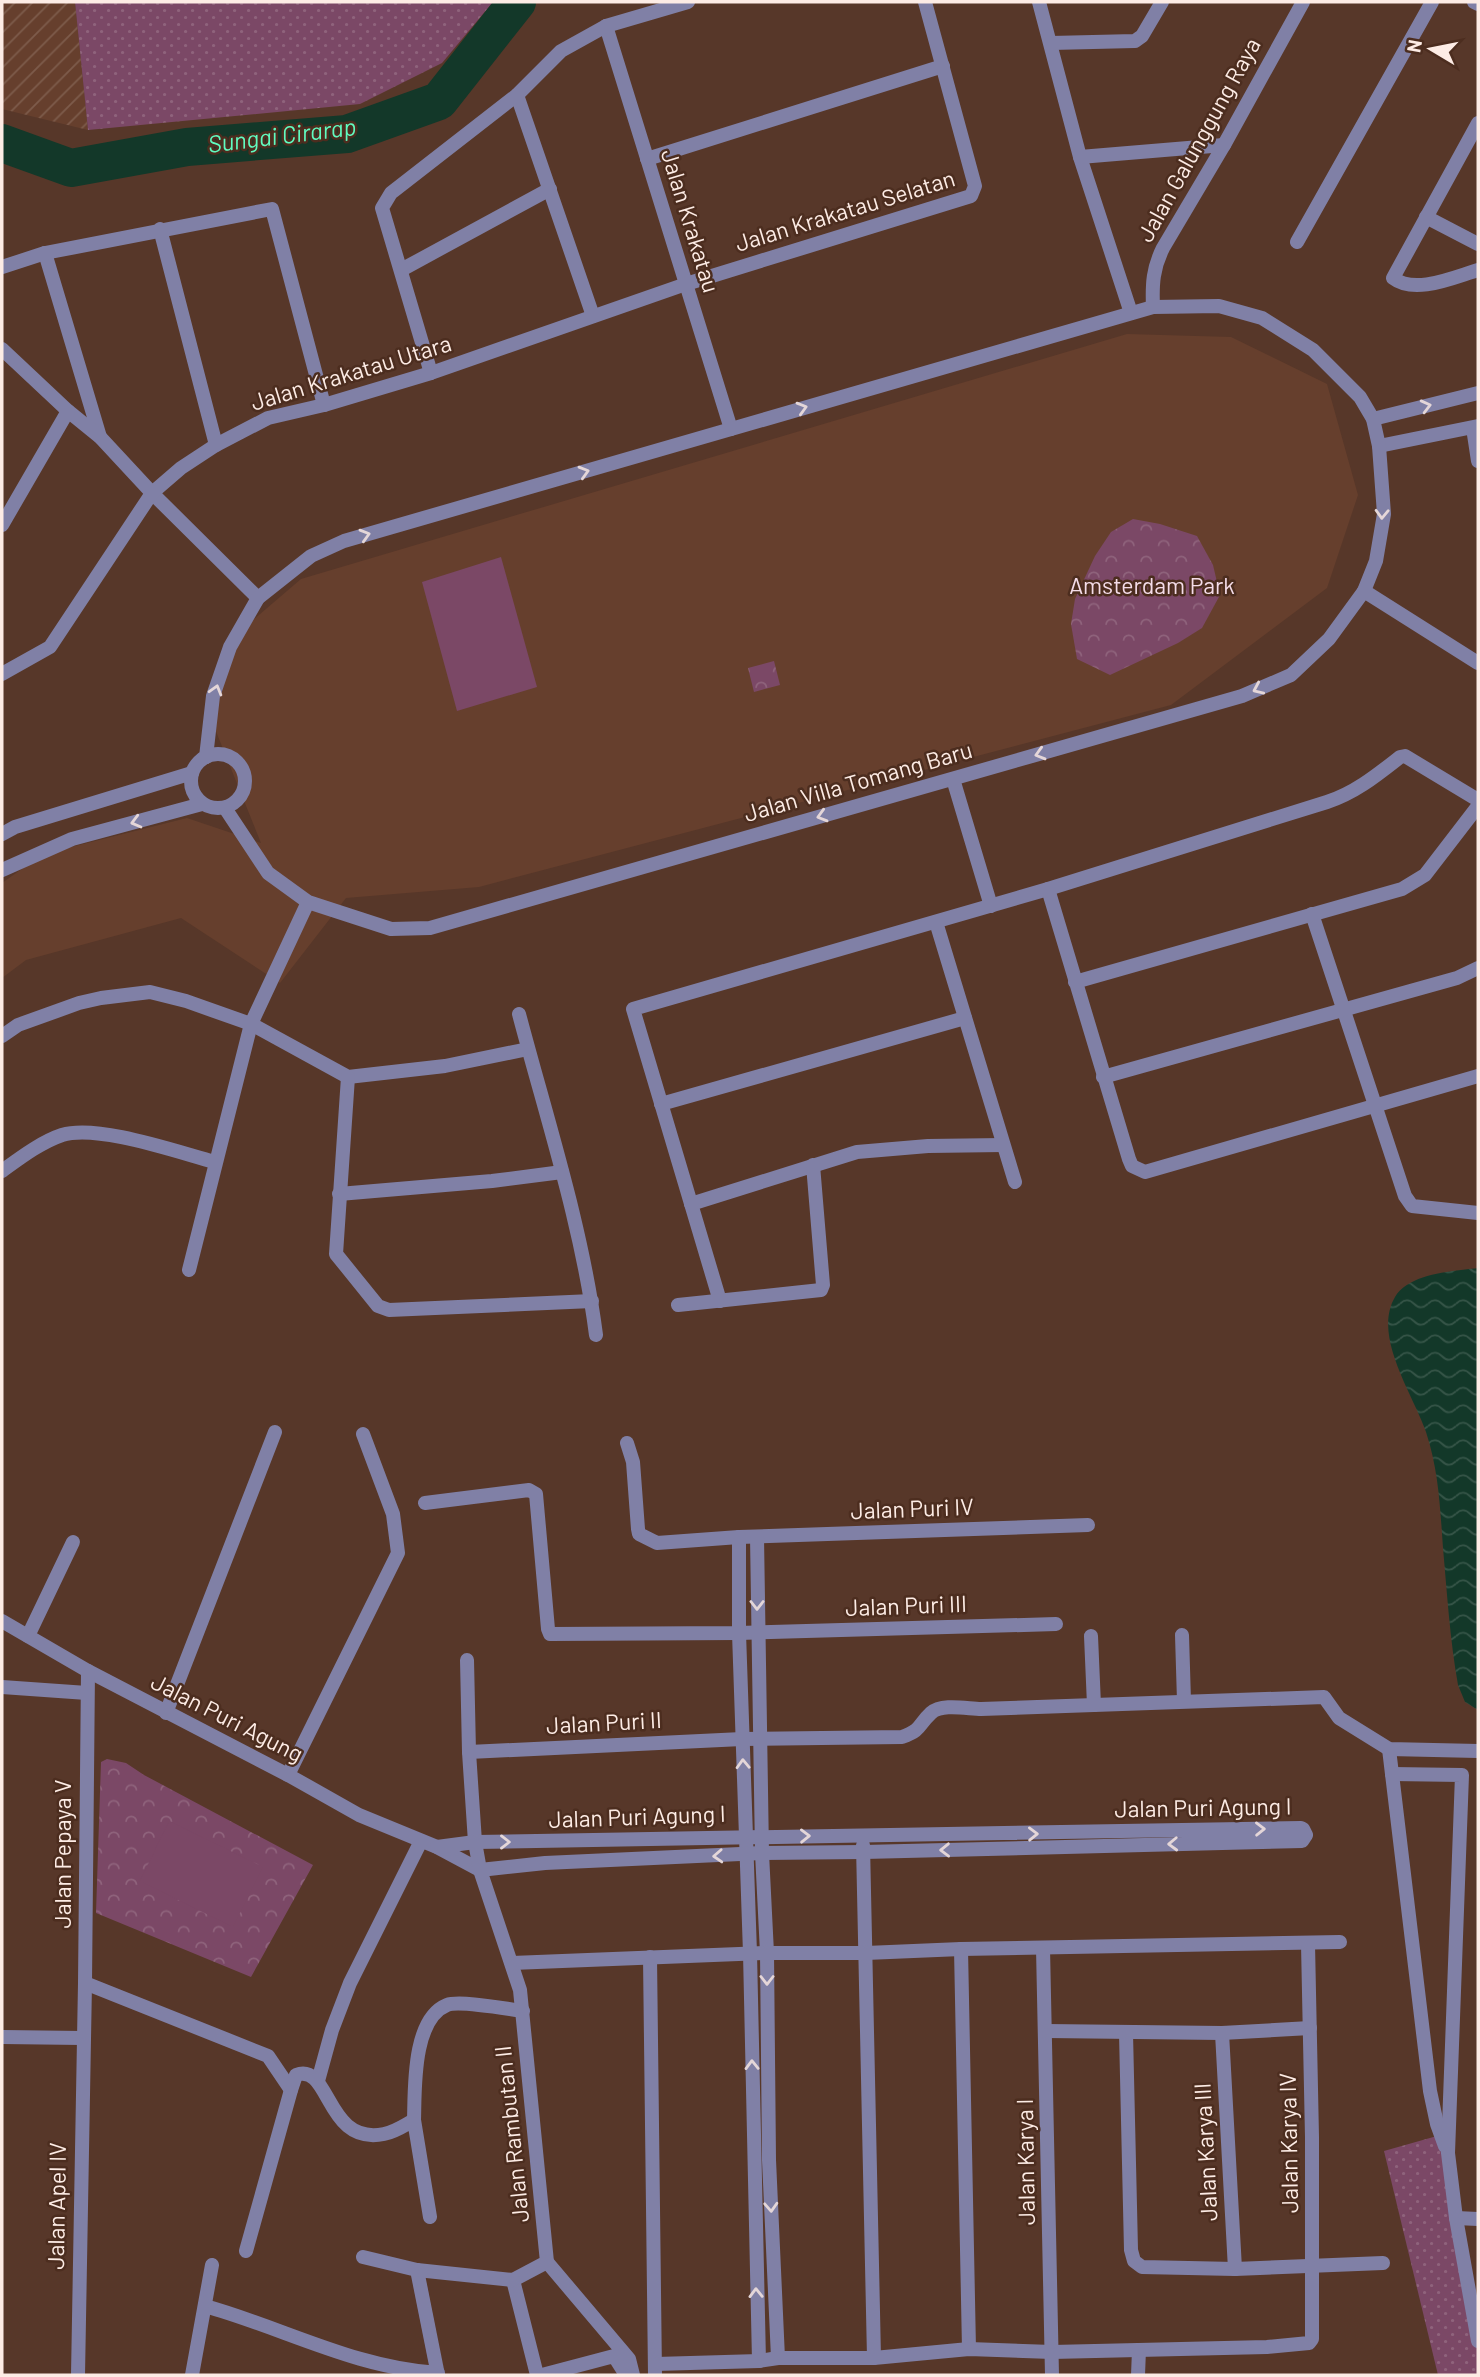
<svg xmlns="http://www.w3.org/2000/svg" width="1480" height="2377" viewBox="0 0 1480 2377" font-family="Barlow,sans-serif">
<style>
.built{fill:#663f2d}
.industrial{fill:url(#industrial-furrows)}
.grass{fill:url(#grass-dots)}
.park{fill:url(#park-crowns)}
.garden{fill:#7b4866}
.water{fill:url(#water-waves)}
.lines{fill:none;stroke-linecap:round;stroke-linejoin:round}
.river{stroke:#133829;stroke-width:38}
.minor{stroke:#8080a6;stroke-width:14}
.tertiary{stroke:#8080a6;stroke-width:14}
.oneway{stroke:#e4d6d8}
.labels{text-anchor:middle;stroke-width:5;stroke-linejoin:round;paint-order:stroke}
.street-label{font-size:23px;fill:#fdece5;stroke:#4c2d1f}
.park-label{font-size:23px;fill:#f4dce8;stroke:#4c2d1f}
.water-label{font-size:24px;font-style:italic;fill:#60fbc0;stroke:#4c2d1f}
</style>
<defs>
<pattern id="industrial-furrows" width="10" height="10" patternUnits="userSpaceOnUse" patternTransform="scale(1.75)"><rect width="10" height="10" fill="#663f2d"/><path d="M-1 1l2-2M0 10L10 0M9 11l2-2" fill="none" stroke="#7d5b4b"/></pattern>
<pattern id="grass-dots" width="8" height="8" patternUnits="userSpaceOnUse" patternTransform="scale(1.75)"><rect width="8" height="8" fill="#7b4866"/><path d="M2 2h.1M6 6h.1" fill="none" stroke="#8f637c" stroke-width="1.8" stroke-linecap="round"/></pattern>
<pattern id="park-crowns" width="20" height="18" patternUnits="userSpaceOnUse" patternTransform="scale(1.75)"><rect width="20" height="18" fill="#7b4866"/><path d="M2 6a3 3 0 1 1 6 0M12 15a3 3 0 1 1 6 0" fill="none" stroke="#8f637c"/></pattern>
<pattern id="water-waves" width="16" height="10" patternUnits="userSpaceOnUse" patternTransform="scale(1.75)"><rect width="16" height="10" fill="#133829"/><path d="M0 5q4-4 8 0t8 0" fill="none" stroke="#365548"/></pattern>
</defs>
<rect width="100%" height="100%" fill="#573729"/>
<polygon class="built" points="1127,334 1231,337 1327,384 1358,495 1327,588 1171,705 479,887 346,898 280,983 181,918 26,960 2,978 2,883 43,854 187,818 261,843 211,719 238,633 301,579"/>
<polygon class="industrial" points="2,2 75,2 88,130 2,109"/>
<g class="grass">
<polygon points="75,2 493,2 442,63 360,104 88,130"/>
<polygon points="1444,2134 1478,2350 1478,2375 1438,2375 1384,2151"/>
</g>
<g class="park">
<polygon points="1133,519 1160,524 1197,536 1213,565 1220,595 1202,628 1178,643 1110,675 1077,659 1071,624 1075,599 1095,556 1111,532"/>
<polygon points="774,661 780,685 754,692 748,668"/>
<polygon points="107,1759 126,1763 144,1775 313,1865 251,1977 96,1913 101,1762"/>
</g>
<g class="garden">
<polygon points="501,557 537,687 457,711 422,582"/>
<polygon points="169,1821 263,1867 233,1927 140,1881"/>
</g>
<path class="water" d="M 1478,1268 L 1478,1710 L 1465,1702 L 1458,1685 C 1450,1640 1447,1593 1443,1548 C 1440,1507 1439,1472 1426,1432 C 1413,1394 1372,1336 1395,1297 C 1409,1273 1454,1271 1478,1268 Z"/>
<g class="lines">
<polyline class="river" points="2,143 71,168 187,147 347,134 439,101 517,2"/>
<g class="minor">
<polyline points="1039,2 1080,157 1131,313"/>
<polyline points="1474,2 1478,4"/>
<polyline points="606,26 731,429"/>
<polyline points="1051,43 1135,41 1142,36 1162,2"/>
<polyline points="517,95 593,316"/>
<path d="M 1478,123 L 1393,278 C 1415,295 1454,277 1478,270"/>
<polyline points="1080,157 1224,145"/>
<polyline points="647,159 943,66"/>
<polyline points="1426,217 1478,244"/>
<polyline points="160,229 216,445"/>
<polyline points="1297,242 1432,2"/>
<polyline points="45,253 100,437"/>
<polyline points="2,267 45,253 272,209 324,405"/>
<polyline points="401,270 550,189"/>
<path d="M 1153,307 C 1152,284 1153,268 1163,248 L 1224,145 L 1303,2"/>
<polyline points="2,349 68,411 100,437 152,493 258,598"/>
<polyline points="431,373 382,208 391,193 517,95 561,51 606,26 688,2"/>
<polyline points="1473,428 1478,461"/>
<polyline points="2,525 68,411"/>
<polyline points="1364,591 1478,663"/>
<polyline points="2,674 50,647 152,493 181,468 216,445 268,418 324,405 431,373 686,284 971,196 975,186 925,2"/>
<polyline points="953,779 991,906"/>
<polyline points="1048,889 1129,1159 1132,1166 1145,1172 1478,1076"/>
<polyline points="1312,914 1405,1196 1412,1206 1478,1213"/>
<polyline points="936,922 1015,1182"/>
<polyline points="1075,982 1402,889 1425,875 1478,806"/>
<path d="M 519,1014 C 547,1120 582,1226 596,1335"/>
<polyline points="2,1036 18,1025 79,1003 101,998 150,992 186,1001 251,1024 348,1077 445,1066 528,1049"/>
<polyline points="348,1077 336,1254 378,1306 389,1310 592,1301"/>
<polyline points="1103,1077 1457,978 1478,968"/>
<polyline points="661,1104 965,1018"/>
<path d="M 2,1171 C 20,1158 41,1142 62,1135 C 98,1124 177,1152 215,1162"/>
<polyline points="339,1194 492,1181 562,1172"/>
<polyline points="691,1204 857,1152 928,1146 1003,1145"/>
<polyline points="189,1270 251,1024 308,902"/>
<path d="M 720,1301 L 633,1009 L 1048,889 L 1327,802 C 1355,793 1377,775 1400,757 L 1405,756 L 1478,800"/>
<polyline points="678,1305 821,1290 823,1285 813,1165"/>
<polyline points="627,1443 633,1462 638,1529 639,1534 657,1543 739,1537 1088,1525"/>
<polyline points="425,1503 529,1490 536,1494 548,1629 550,1634 739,1633 1056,1624"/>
<polyline points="739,1537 739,1633 750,1953 759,2361"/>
<polyline points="757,1537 762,1853 767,1953 769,2160 778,2358"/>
<polyline points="2,1621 88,1671 288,1775 359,1815 437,1847 480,1870"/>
<polyline points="1182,1635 1184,1701"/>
<polyline points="28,1636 73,1542"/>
<polyline points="1091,1636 1094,1705"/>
<polyline points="467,1660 469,1752 475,1842 480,1870 520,1990 547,2262 513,2280 537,2375"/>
<polyline points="2,1687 87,1693"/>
<polyline points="166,1713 275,1432"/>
<polyline points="1389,1749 1430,2091 1437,2124 1445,2146"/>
<path d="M 469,1752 L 742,1739 L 902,1737 C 923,1729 917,1726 931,1713 C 942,1703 968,1709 981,1709 L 1324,1697 L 1339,1718 L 1389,1749 L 1478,1751"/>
<polyline points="1392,1774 1462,1775 1448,2153 1456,2218 1478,2341"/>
<polyline points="288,1775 398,1553 393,1514 363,1434"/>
<polyline points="863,1845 874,2358"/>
<polyline points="437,1847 475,1842 1301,1828 1303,1829 1306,1835 1302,1841 864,1852 762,1853 545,1863 480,1870"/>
<polyline points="1043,1948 1052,2375"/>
<polyline points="961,1949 969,2349"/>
<polyline points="650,1957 655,2375"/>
<polyline points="512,1963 767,1953 866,1953 961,1949 1340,1942"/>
<polyline points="85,1983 268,2056 291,2090"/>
<polyline points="1046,2031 1222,2033 1310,2028"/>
<polyline points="1126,2033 1131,2250 1134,2261 1142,2267 1235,2269 1383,2263"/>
<polyline points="1222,2033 1235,2269"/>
<polyline points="2,2037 82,2038"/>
<polyline points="318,2081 332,2030 350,1983 421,1841"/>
<path d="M 414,2120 C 415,2090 412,2019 447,2005 C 459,2000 507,2009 523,2011"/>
<polyline points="1456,2218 1478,2219"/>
<path d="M 246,2251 L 291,2090 L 296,2075 C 331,2062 325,2146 384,2134 C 395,2132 405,2125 414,2120 L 430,2217"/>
<polyline points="363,2257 417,2270 513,2280"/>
<polyline points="547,2262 629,2359 633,2375"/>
<polyline points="417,2270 438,2375"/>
<path d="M 205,2306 C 284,2328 355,2368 438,2373"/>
<polyline points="656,2364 759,2361 778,2358 874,2358 969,2349 1052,2352 1267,2347 1309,2343 1312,2339 1312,2137 1308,1944"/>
<polyline points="78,2375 85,1983 88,1671"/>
<polyline points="192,2375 212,2265"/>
<polyline points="542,2375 614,2356 626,2375"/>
<polyline points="1138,2375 1139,2350"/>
</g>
<g class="tertiary">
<polyline points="1373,419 1478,393"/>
<polyline points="1379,446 1478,426"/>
<circle cx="218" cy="781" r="27"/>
<polyline points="206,757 213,696 230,647 258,598 311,556 344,541 1153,307 1219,306 1262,318 1313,350 1360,397 1373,419 1379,446 1384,514 1376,561 1364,591 1329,639 1291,675 1242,696 430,928 391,929 308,902 268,873 225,808"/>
<polyline points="2,834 15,827 192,773"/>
<polyline points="2,870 72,839 202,804"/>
</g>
</g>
<defs><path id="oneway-chevron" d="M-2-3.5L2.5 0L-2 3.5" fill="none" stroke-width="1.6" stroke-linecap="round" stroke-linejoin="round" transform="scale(1.75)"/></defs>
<g class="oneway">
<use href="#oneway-chevron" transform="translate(1426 406) rotate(-14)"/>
<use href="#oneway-chevron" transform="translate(802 408) rotate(-16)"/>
<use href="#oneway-chevron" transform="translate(584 472) rotate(-16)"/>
<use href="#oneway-chevron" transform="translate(1382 514) rotate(92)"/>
<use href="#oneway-chevron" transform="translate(365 535) rotate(-16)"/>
<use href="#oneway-chevron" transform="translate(1258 689) rotate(156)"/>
<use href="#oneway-chevron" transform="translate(216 690) rotate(-74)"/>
<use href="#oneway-chevron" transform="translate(1040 754) rotate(164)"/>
<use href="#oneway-chevron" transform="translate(822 816) rotate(164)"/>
<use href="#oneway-chevron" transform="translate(136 822) rotate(165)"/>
<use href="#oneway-chevron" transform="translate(757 1605) rotate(90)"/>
<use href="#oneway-chevron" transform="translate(743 1764) rotate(-92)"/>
<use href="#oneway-chevron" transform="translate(1260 1829) rotate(-1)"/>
<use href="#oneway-chevron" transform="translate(1033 1834) rotate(-1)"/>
<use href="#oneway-chevron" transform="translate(805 1836) rotate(-1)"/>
<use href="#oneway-chevron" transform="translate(505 1842)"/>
<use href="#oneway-chevron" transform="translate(1173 1844) rotate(178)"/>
<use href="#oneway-chevron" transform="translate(945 1850) rotate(179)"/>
<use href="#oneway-chevron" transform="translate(718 1856) rotate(177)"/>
<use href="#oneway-chevron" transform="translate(767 1980) rotate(90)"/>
<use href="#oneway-chevron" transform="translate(752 2065) rotate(-91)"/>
<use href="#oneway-chevron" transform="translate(771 2207) rotate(87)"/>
<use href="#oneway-chevron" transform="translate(756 2293) rotate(-91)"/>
</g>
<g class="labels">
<g class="street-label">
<text transform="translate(1199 140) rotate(-61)" y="8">Jalan Galunggung Raya</text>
<text transform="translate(845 211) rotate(-17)" y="8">Jalan Krakatau Selatan</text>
<text transform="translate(690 221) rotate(73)" y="8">Jalan Krakatau</text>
<text transform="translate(351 373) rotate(-17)" y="8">Jalan Krakatau Utara</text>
<text transform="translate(858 782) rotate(-16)" y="8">Jalan Villa Tomang Baru</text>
<text transform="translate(912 1509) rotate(-2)" y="8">Jalan Puri IV</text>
<text transform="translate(906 1606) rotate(-2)" y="8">Jalan Puri III</text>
<text transform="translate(227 1718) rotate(27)" y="8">Jalan Puri Agung</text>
<text transform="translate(604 1723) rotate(-3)" y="8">Jalan Puri II</text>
<text transform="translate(1203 1808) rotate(-1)" y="8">Jalan Puri Agung I</text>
<text transform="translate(637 1817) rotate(-2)" y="8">Jalan Puri Agung I</text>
<text transform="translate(63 1854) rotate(-90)" y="8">Jalan Pepaya V</text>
<text transform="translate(512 2134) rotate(-96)" y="8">Jalan Rambutan II</text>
<text transform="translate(1289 2143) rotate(-91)" y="8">Jalan Karya IV</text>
<text transform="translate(1206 2152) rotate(-93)" y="8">Jalan Karya III</text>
<text transform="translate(1026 2162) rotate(-91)" y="8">Jalan Karya I</text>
<text transform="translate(57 2206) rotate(-89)" y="8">Jalan Apel IV</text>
</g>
<g class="park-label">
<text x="1152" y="594">Amsterdam Park</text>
</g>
<g class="water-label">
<text transform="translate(282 136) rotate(-7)" y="8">Sungai Cirarap</text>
</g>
</g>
<rect width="1480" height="2377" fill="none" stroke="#fdece5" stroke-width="7"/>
<g transform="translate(1431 49) rotate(280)" stroke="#4c2d1f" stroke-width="5" paint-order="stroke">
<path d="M0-5L12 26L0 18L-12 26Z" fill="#fdece5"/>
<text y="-10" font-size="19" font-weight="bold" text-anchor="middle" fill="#fdece5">N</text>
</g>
</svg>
